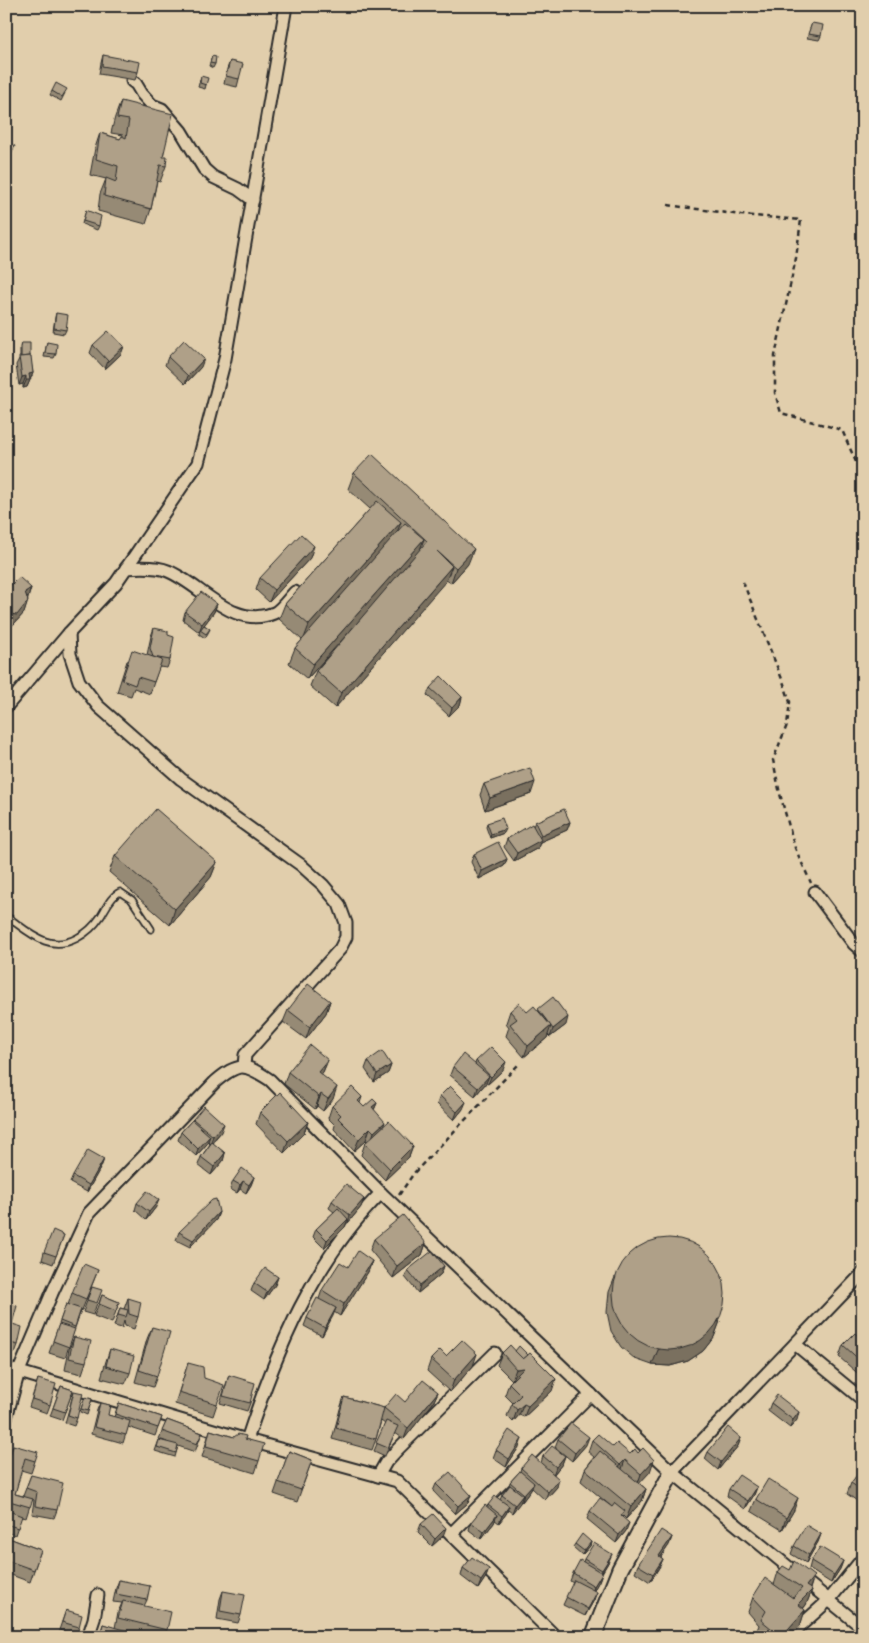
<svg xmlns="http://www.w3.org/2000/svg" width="869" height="1643" viewBox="0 0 869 1643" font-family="'Playpen Sans',sans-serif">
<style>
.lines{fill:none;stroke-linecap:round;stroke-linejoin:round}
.service-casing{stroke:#2b2b2b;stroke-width:9}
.minor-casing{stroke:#2b2b2b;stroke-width:15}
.tertiary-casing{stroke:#2b2b2b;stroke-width:19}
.path{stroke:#2b2b2b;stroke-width:2.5;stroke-dasharray:5 4;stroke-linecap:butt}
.service{stroke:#e1ceac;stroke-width:5.5}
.minor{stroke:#e1ceac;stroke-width:11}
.tertiary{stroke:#e1ceac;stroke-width:15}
.wall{fill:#968a75;stroke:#2b2b2b}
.shaded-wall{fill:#7a705f;stroke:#2b2b2b}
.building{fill:#afa088;stroke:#2b2b2b}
</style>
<rect width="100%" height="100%" fill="#e1ceac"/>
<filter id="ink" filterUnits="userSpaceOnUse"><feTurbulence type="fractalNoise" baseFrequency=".02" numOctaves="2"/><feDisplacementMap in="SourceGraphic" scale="10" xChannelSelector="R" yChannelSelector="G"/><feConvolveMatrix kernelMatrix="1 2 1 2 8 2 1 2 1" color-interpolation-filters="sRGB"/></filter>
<g filter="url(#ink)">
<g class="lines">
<g class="service-casing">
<path id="service" d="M 6,916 C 18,924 31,936 45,941 C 67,949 89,934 101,916 C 106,908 111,896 120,892 L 132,900 L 151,929"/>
</g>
<g class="minor-casing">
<g id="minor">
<polyline points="132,81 136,84 142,94 152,105 162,109 181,131 204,169 213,177 238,189 253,200"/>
<path d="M 126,568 C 139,567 156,566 168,571 C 202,585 233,630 274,613 C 281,610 289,598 295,592"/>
<polyline points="69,633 70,654 79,681 98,706 181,779 301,865 323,885 339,904 346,923 346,937 340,949 245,1055 244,1066"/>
<polyline points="6,707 69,633 116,583 198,463 225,359 286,6"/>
<polyline points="815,892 854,944 863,952"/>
<polyline points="795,1344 863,1400"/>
<polyline points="6,1368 247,1440 397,1481 556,1637"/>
<path d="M 6,1418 L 19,1371 L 52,1293 L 89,1213 L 215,1082 C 239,1062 244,1063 270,1080 L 381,1193 L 672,1472 L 863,1628"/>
<path d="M 247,1440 C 276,1351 314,1260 381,1193"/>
<polyline points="672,1472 863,1273"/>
<polyline points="378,1476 386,1462 398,1449 495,1353"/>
<polyline points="451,1534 591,1394"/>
<polyline points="88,1637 94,1619 98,1595"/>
<polyline points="791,1637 800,1626 829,1600 863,1558"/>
</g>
</g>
<g class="tertiary-casing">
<polyline id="tertiary" points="593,1637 620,1569 672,1472"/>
</g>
<g class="path">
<polyline points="6,17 8,6"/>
<polyline points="668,205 741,215 801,220 796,258 775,356 775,393 781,413 842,430 863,478"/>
<polyline points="743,582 784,684 790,702 787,725 773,760 780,794 795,848 811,883"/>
<polyline points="399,1195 414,1173 518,1065"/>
</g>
<use href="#service" class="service"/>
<use href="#minor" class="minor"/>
<use href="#tertiary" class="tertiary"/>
</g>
<g class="wall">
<polygon points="812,23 821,36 819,40 807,38"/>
<polygon points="103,55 138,72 135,80 99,74 101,63"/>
<polygon points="212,56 215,64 213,68 209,66"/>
<polygon points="230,61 239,79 237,87 224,84 227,69"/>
<polygon points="201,76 206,85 205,89 198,87"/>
<polygon points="52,91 65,93 61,101 50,95"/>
<polygon points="121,101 163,157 166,166 160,182 157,181 151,209 146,224 98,211 100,194 106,179 90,175 95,148 100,133 120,139 123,136 123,135 111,133 115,117"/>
<polygon points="86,210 99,226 97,230 82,224"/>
<polygon points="56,313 66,330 64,334 53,332 55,317"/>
<polygon points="47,342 56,354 54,358 44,357"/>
<polygon points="21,343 30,356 33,373 27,387 23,388 23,384 19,385 16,365 20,357 20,347"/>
<polygon points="93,345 124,346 121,354 105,369 90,353"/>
<polygon points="168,357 201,367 185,384 165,365"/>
<polygon points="354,473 468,564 451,583 446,580 335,708 310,686 316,671 327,657 307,679 289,663 295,648 302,640 279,619 285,604 370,509 348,489"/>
<polygon points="310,558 269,602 256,590 260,578"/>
<polygon points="6,580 11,585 31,588 24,613 12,626 6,626"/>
<polygon points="217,604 214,612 204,625 210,629 208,633 205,638 199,634 200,630 199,632 183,620 185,612"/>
<polygon points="154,628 168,635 170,660 167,668 159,667 150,694 134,688 131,696 117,692 127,661 147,655 151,636"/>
<polygon points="430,688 462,697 460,705 449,716 427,695"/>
<polygon points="484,784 531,794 485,810 480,795"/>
<polygon points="535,822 570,822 567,830 540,842 538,848 514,861 504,847 507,839 533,826"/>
<polygon points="487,823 504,833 490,838 486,827"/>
<polygon points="474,854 507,859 504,866 479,879 471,862"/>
<polygon points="115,856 217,862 211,877 170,925 109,872"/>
<polygon points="330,1001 326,1013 306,1039 283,1022 288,1010"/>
<polygon points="537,1010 566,1025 550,1037 548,1035 547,1038 524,1057 506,1036 509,1027 506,1023 510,1011 527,1012"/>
<polygon points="328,1060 323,1072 321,1074 333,1099 323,1111 317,1106 315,1109 284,1084 288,1072"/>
<polygon points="368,1061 391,1065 388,1073 374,1082 365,1069"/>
<polygon points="476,1061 503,1070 488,1084 486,1083 475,1096 450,1075 453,1067 475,1064"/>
<polygon points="440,1096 463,1109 454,1120 437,1104"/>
<polygon points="362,1097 360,1103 364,1107 377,1103 374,1110 384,1126 413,1146 409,1157 385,1180 361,1155 365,1143 367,1141 366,1140 354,1151 334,1129 335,1125 328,1118 332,1106"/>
<polygon points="260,1112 308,1122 304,1133 284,1153 256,1124"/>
<polygon points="193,1119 221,1132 212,1143 225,1153 223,1161 211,1175 198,1165 201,1157 210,1144 208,1142 207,1144 196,1156 178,1140 181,1132 192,1120"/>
<polygon points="104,1159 101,1167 87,1192 70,1183 73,1176"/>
<polygon points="254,1177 251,1185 246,1193 240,1189 237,1193 230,1189 233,1181"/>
<polygon points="364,1199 361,1207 348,1223 347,1223 345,1227 324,1248 313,1237 316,1229 334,1212 329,1208 332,1201"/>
<polygon points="137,1203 156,1207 146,1220 135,1210"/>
<polygon points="219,1212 216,1220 190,1247 176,1240 179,1232"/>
<polygon points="64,1235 53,1264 42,1260 44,1252"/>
<polygon points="374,1239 426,1243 422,1255 393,1278 370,1250"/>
<polygon points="372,1261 368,1272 340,1316 334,1312 322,1336 304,1326 307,1318 319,1299 322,1290 348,1267"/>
<polygon points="444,1266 441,1274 418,1293 405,1277 408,1270"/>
<polygon points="98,1270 82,1310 81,1310 65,1358 49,1353 66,1304 68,1305 72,1293"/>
<polygon points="278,1277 275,1285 264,1300 251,1291 254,1283"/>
<polygon points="615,1277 720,1321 714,1337 703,1351 688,1361 670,1366 652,1365 635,1359 621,1347 611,1331 607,1312 609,1292"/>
<polygon points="92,1287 97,1303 93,1315 83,1312"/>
<polygon points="102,1295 119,1302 112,1323 94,1316"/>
<polygon points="128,1298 138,1317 134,1329 125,1326 124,1321 122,1328 114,1326 120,1308 124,1309"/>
<polygon points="6,1303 13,1320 12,1324 18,1345 15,1353 6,1351"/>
<polygon points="152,1327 157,1376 153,1387 135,1382 147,1339"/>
<polygon points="74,1337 86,1362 82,1374 65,1370 69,1349"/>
<polygon points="863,1340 863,1378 839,1357 843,1345"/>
<polygon points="110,1349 130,1373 125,1384 101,1378 106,1361"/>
<polygon points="502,1353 552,1391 524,1417 519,1415 513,1422 507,1416 512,1404 513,1403 505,1395 509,1383 512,1380 497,1365"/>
<polygon points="431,1359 473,1366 450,1392 427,1371"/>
<polygon points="188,1363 204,1378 217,1404 213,1416 175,1404"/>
<polygon points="229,1375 250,1403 247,1411 220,1403"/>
<polygon points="38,1379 50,1405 47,1413 29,1407"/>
<polygon points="61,1386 73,1390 62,1420 50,1416"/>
<polygon points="74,1391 77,1418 74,1426 65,1423"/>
<polygon points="438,1392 433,1403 404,1439 395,1433 385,1456 374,1451 385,1424 381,1421 376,1439 372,1450 332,1439 340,1409 344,1397 384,1408"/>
<polygon points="85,1397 92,1399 87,1415 80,1412"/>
<polygon points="100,1403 108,1415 114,1417 119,1403 162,1417 155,1436 128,1427 123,1443 91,1434 97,1410"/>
<polygon points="771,1403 797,1420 790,1428 768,1411"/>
<polygon points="167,1420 202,1433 195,1452 178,1446 175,1457 155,1451 159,1440 167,1442 159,1439"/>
<polygon points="210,1430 234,1437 245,1439 259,1461 255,1473 202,1457"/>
<polygon points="741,1438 738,1446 718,1470 705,1459 708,1452"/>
<polygon points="863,1438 863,1455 858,1451"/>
<polygon points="558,1439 586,1445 572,1461 555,1447"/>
<polygon points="592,1440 613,1447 650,1472 639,1483 646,1489 642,1501 626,1519 623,1516 622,1517 626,1531 616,1543 587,1519 590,1511 612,1507 581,1481 585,1469 594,1457 588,1452"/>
<polygon points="13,1445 35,1461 31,1473 21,1470 15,1494 23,1496 31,1475 57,1510 54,1518 32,1514 34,1500 32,1499 26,1518 21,1517 15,1535 6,1532 6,1467"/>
<polygon points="519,1447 506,1467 493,1458 496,1450"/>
<polygon points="289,1451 312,1460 297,1502 274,1494"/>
<polygon points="543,1456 565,1456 562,1464 554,1474 557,1487 545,1500 532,1488 531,1490 522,1502 521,1501 512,1513 508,1510 506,1514 499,1523 495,1520 494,1523 481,1539 469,1530 471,1522 487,1507 488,1505 500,1500 502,1495 509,1486 510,1482 520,1471 521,1468 541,1463"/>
<polygon points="863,1468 863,1505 847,1494 851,1483"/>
<polygon points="436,1484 471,1495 468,1503 455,1514 433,1491"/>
<polygon points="757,1487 754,1495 745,1509 727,1496 729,1489"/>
<polygon points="756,1499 794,1510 782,1530 751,1511"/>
<polygon points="421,1524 443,1536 432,1546 418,1532"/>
<polygon points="821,1534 818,1542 806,1563 791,1554 794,1546"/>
<polygon points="6,1537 41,1550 30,1582 6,1573"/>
<polygon points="672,1537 669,1545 661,1557 663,1559 660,1566 650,1582 635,1572 638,1565"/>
<polygon points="591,1542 590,1546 582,1555 573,1547 575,1544"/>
<polygon points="584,1559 609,1561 602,1573 599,1581 593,1591 594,1600 585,1616 563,1605 573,1583 570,1581 573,1573 583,1562"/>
<polygon points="811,1561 843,1561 840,1569 831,1583 809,1569"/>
<polygon points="463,1568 489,1569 486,1577 478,1589 461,1576"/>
<polygon points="790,1570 814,1576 810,1589 812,1590 806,1605 803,1609 805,1610 800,1626 790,1637 757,1637 755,1635 759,1625 748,1612 753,1597 774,1585 778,1572"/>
<polygon points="119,1580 147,1600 144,1606 167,1630 164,1637 143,1637 133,1634 133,1637 99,1637 103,1624 115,1628 118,1612 122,1603 113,1602 116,1588"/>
<polygon points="223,1591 241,1615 238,1623 217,1619 220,1599"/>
<polygon points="66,1610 79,1627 76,1635 59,1630"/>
</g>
<g class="shaded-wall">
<polygon points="124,346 121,354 105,369 108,361"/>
<polygon points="204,359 201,367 185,384 188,376"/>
<polygon points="33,373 27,387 23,388 29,374"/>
<polygon points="26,376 23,384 19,385 22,377"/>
<polygon points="401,522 395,538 303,641 309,625"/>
<polygon points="424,539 418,555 307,679 313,664"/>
<polygon points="314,546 310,558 269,602 274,590"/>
<polygon points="474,549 468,564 451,583 456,568"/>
<polygon points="452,566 446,581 335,708 341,693"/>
<polygon points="31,588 27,600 25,592"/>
<polygon points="28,601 24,613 12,626 6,626 10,614"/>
<polygon points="217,604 214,612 199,632 202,624"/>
<polygon points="11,634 8,641 6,644 6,639"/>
<polygon points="462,697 460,705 449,716 452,708"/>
<polygon points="535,782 531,794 485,810 490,798"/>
<polygon points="570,822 567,830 540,842 538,848 514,861 517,853 538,841 541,835"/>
<polygon points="506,829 504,833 490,838 491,834"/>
<polygon points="507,859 504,866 479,879 482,871"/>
<polygon points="217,862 211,877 170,925 175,909"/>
<polygon points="330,1001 326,1013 306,1039 310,1027"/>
<polygon points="568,1017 566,1025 550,1037 553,1029"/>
<polygon points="551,1026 547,1038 524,1057 528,1046"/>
<polygon points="328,1060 323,1072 314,1084 318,1072"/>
<polygon points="506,1062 503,1070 488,1084 491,1077"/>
<polygon points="391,1065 388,1073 374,1082 377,1074"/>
<polygon points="489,1076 486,1083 475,1096 478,1088"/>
<polygon points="337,1087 333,1099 323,1111 328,1099"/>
<polygon points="321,1094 317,1106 315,1109 319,1097"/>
<polygon points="466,1102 463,1109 454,1120 457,1112"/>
<polygon points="377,1103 372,1114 372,1107"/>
<polygon points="308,1122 304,1133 284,1153 288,1141"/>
<polygon points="385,1122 381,1133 370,1144 374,1132"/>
<polygon points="224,1124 221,1132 210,1144 213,1136"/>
<polygon points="370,1128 366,1140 354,1151 359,1139"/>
<polygon points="210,1136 207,1144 196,1156 198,1149"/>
<polygon points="413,1146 409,1157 385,1180 390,1169"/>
<polygon points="225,1153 223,1161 211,1175 214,1167"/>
<polygon points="104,1159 101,1167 87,1192 89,1185"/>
<polygon points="254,1177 251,1185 246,1193 249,1185"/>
<polygon points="243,1181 240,1189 237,1193 240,1185"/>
<polygon points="364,1199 361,1207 348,1223 350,1215"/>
<polygon points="159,1200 156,1207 146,1220 149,1212"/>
<polygon points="219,1212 216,1220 190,1247 193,1240"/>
<polygon points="348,1219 345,1227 324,1248 327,1240"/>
<polygon points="426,1243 422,1255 393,1278 397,1266"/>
<polygon points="372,1261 368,1272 340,1316 344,1304"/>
<polygon points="444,1266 441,1274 418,1293 420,1285"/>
<polygon points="278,1277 275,1285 264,1300 267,1292"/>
<polygon points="336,1308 333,1316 322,1336 325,1328"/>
<polygon points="720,1321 714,1337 703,1351 688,1361 670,1366 652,1365 658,1350"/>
<polygon points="477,1354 473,1366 450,1392 454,1380"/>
<polygon points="524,1368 512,1380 516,1369"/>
<polygon points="556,1379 552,1391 524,1417 528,1406"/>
<polygon points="438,1392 433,1403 404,1439 408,1428"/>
<polygon points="524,1404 519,1415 513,1422 517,1410"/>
<polygon points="799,1412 797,1420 790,1428 793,1420"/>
<polygon points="589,1437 586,1445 572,1461 575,1453"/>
<polygon points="741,1438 738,1446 718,1470 721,1462"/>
<polygon points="522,1439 519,1447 506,1467 509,1459"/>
<polygon points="565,1456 562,1464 553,1475 556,1467"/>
<polygon points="625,1460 621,1472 616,1477 620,1465"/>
<polygon points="654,1460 650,1472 637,1486 641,1474"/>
<polygon points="559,1479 557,1487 545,1500 548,1492"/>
<polygon points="534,1483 531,1490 522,1502 524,1494"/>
<polygon points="757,1487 754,1495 745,1509 748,1501"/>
<polygon points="646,1489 642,1501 626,1519 631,1507"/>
<polygon points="471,1495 468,1503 455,1514 458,1506"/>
<polygon points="523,1495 520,1503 512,1513 515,1505"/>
<polygon points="798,1498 794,1510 782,1530 786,1518"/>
<polygon points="509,1506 506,1514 499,1523 502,1516"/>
<polygon points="497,1515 494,1523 481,1539 484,1532"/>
<polygon points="629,1523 626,1531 616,1543 619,1535"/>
<polygon points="446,1528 443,1536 432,1546 435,1539"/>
<polygon points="821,1534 818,1542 806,1563 809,1555"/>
<polygon points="672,1537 669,1545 656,1564 659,1556"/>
<polygon points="591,1542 590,1546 582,1555 584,1551"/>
<polygon points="612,1554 609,1561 599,1577 602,1570"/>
<polygon points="663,1559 660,1566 650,1582 653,1574"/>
<polygon points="843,1561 840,1569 831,1583 834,1575"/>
<polygon points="489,1569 486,1577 478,1589 481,1581"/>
<polygon points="602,1573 599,1581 592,1594 594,1586"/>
<polygon points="814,1576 809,1591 806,1586"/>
<polygon points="812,1590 806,1605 792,1620 798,1604"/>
<polygon points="597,1592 594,1600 585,1616 588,1609"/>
<polygon points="805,1610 800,1626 790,1637 781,1637"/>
</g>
<g class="building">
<polygon points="812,23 823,25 821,36 808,34"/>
<polygon points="103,55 140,62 138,72 102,66"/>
<polygon points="212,56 216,57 215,64 210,63"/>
<polygon points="230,61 243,64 239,79 226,76"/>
<polygon points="201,76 208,78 206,85 200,83"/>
<polygon points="56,83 67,89 62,97 52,91"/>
<polygon points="121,101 173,114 163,157 167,157 166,166 160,165 151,209 104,196 106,178 116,182 118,166 96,159 100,133 120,139 122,136 126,138 129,120 117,118"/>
<polygon points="6,135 10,137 7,142 6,142"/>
<polygon points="6,142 15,146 8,160 6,159"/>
<polygon points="86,210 101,216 99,226 83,221"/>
<polygon points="56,313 68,315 66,330 54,328"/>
<polygon points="108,331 124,346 108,361 93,345"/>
<polygon points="184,340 204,359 188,376 168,357"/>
<polygon points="47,342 57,344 56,354 45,353"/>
<polygon points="21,343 30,343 30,356 21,357"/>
<polygon points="31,356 33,373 29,374 30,380 26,380 26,376 22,377 19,357"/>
<polygon points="372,454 474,549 456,568 437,551 452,566 341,693 316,671 427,541 354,473"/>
<polygon points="377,501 401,522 309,625 285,604"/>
<polygon points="405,523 424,539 313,664 295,648"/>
<polygon points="301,534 314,546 274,590 260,578"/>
<polygon points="19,577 31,588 25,592 28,601 17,615 10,614 6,610 6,580 11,585"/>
<polygon points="201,592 217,604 202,624 185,612"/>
<polygon points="204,625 210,629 206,634 200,630"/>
<polygon points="154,628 168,631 168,635 174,637 170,660 153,657 150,648"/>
<polygon points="6,630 11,634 6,639"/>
<polygon points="132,650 162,660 154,682 138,677 135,685 122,680"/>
<polygon points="441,676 462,697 452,708 430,688"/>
<polygon points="530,768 535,782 490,798 484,784"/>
<polygon points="156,809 217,862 175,909 115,856"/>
<polygon points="564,809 570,822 541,835 535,822"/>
<polygon points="502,818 506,829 491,834 487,823"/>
<polygon points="532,824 541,840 517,853 507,839"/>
<polygon points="498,842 507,859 482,871 474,854"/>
<polygon points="308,984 330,1001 310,1027 288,1010"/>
<polygon points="553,997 568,1017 553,1029 538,1009"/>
<polygon points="519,1003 527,1012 534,1006 551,1026 528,1046 510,1024 517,1019 510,1011"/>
<polygon points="310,1045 328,1060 318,1072 337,1087 328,1099 321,1094 319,1097 288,1072"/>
<polygon points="491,1047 506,1062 491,1077 476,1061"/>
<polygon points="382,1051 391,1065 377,1074 368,1061"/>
<polygon points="463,1054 489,1076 478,1088 453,1067"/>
<polygon points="450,1086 466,1102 457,1112 440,1096"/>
<polygon points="352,1087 362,1097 358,1101 364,1107 373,1099 377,1103 372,1107 385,1122 374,1132 370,1128 359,1139 338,1118 341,1115 332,1106"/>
<polygon points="280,1092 308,1122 288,1141 260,1112"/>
<polygon points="204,1106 224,1124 213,1136 193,1119"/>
<polygon points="192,1120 210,1136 198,1149 181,1132"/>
<polygon points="389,1121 413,1146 390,1169 365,1143"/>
<polygon points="212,1142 225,1153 214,1167 201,1157"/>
<polygon points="88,1150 104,1159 89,1185 73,1176"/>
<polygon points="242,1168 254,1177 249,1185 243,1181 240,1185 233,1181"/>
<polygon points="346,1184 364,1199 350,1215 332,1201"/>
<polygon points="147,1191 159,1200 149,1212 137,1203"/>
<polygon points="216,1199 219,1212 193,1240 179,1232 212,1200"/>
<polygon points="338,1208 348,1219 327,1240 316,1229"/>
<polygon points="403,1215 426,1243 397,1266 374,1239"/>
<polygon points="53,1230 64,1235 56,1256 44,1252"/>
<circle cx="669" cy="1294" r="56"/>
<polygon points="358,1251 372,1261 344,1304 322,1290 340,1262 348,1267"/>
<polygon points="432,1251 444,1266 420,1285 408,1270"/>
<polygon points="84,1264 98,1270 86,1299 72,1293"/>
<polygon points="265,1268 278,1277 267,1292 254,1283"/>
<polygon points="92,1287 102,1290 97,1303 87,1300"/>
<polygon points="102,1295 119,1302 116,1311 99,1304"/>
<polygon points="128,1298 141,1302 138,1317 129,1314"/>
<polygon points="317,1298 336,1308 325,1328 307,1318"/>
<polygon points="6,1303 17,1306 13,1320 6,1318"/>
<polygon points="66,1304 81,1309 75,1327 60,1321"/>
<polygon points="120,1308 128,1310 126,1317 118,1315"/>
<polygon points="6,1322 22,1327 18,1345 6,1342"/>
<polygon points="59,1324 75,1329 69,1347 53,1341"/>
<polygon points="152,1327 170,1332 157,1376 139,1370"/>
<polygon points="855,1333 863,1340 863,1363 843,1345"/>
<polygon points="74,1337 91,1341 86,1362 69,1358"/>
<polygon points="462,1340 477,1354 454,1380 431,1359 440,1350 446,1356"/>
<polygon points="510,1345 523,1359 530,1353 556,1379 528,1406 524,1404 517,1410 512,1404 521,1395 509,1383 524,1368 516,1369 502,1353"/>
<polygon points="519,1346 528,1355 523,1359 515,1351"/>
<polygon points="110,1349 134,1356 130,1373 106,1366"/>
<polygon points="188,1363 203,1367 204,1378 224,1385 217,1404 179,1392"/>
<polygon points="6,1364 12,1366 6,1382"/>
<polygon points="229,1375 255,1383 250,1403 223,1396"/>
<polygon points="38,1379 56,1384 50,1405 32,1399"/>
<polygon points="423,1380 438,1392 408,1428 384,1408 396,1394 405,1402"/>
<polygon points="61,1386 73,1390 65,1412 53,1408"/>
<polygon points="74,1391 83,1393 77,1418 68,1415"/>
<polygon points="777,1395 799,1412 793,1420 771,1403"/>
<polygon points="85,1397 92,1399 88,1411 81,1409"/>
<polygon points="344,1397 384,1408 376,1439 336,1428"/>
<polygon points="100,1403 110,1405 108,1415 130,1421 126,1435 94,1427"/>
<polygon points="119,1403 162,1417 158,1428 115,1414"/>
<polygon points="167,1420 202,1433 197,1444 162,1431"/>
<polygon points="386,1421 398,1426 388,1448 376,1443"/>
<polygon points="571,1423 589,1437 575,1453 558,1439"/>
<polygon points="728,1427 741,1438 721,1462 708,1452"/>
<polygon points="210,1430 234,1437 238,1434 246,1436 245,1439 264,1444 259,1461 206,1446"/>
<polygon points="509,1430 522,1439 509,1459 496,1450"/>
<polygon points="598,1434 613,1447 617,1443 630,1454 635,1449 638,1453 643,1448 654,1460 641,1474 625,1460 620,1465 592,1440"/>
<polygon points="159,1440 178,1445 176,1453 157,1447"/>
<polygon points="13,1445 38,1452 35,1461 25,1458 15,1494 33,1499 30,1507 6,1500 6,1471"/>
<polygon points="552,1446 565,1456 556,1467 543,1456"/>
<polygon points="289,1451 312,1460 301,1490 278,1482"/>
<polygon points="600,1451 646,1489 631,1507 585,1469"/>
<polygon points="532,1455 559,1479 548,1492 521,1468"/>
<polygon points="862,1468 863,1468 863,1491 851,1483"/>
<polygon points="520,1471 534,1483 524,1494 510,1482"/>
<polygon points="450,1472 471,1495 458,1506 436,1484"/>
<polygon points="31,1475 63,1483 57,1510 35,1506 37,1492 26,1488"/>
<polygon points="739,1475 757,1487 748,1501 729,1489"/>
<polygon points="768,1479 798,1498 786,1518 756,1499"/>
<polygon points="510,1485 523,1495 515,1505 502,1495"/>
<polygon points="495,1496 509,1506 502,1516 488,1505"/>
<polygon points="600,1498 612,1507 615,1503 625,1511 621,1516 629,1523 619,1535 590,1511"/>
<polygon points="485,1505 497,1515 484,1532 471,1522"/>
<polygon points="6,1510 22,1516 18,1528 6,1524"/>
<polygon points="433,1514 446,1528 435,1539 421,1524"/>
<polygon points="806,1525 821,1534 809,1555 794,1546"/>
<polygon points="661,1530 672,1537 659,1556 663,1559 653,1574 638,1565"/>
<polygon points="582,1534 591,1542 584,1551 575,1544"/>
<polygon points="6,1537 41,1550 34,1570 6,1560"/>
<polygon points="594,1543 612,1554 602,1570 584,1559"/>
<polygon points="820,1547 843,1561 834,1575 811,1561"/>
<polygon points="472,1557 489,1569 481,1581 463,1568"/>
<polygon points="580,1560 602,1573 594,1586 573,1573"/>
<polygon points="794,1561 814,1576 806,1586 812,1590 798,1604 805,1610 781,1637 770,1637 768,1635 772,1629 761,1620 766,1611 753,1597 765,1578 793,1598 802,1588 778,1572 783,1566 790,1570"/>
<polygon points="119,1580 150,1586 147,1600 116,1594"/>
<polygon points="574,1580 597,1592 588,1609 566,1597"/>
<polygon points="223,1591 245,1595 241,1615 220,1611"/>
<polygon points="123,1601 171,1612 167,1630 118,1618"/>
<polygon points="66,1610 82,1615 79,1627 62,1622"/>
<polygon points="103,1624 134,1633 133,1637 100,1637"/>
</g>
</g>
<rect width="869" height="1643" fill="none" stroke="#e1ceac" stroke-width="25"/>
<rect x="12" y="12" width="844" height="1618" fill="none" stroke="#2b2b2b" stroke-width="2" filter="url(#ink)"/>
</svg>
